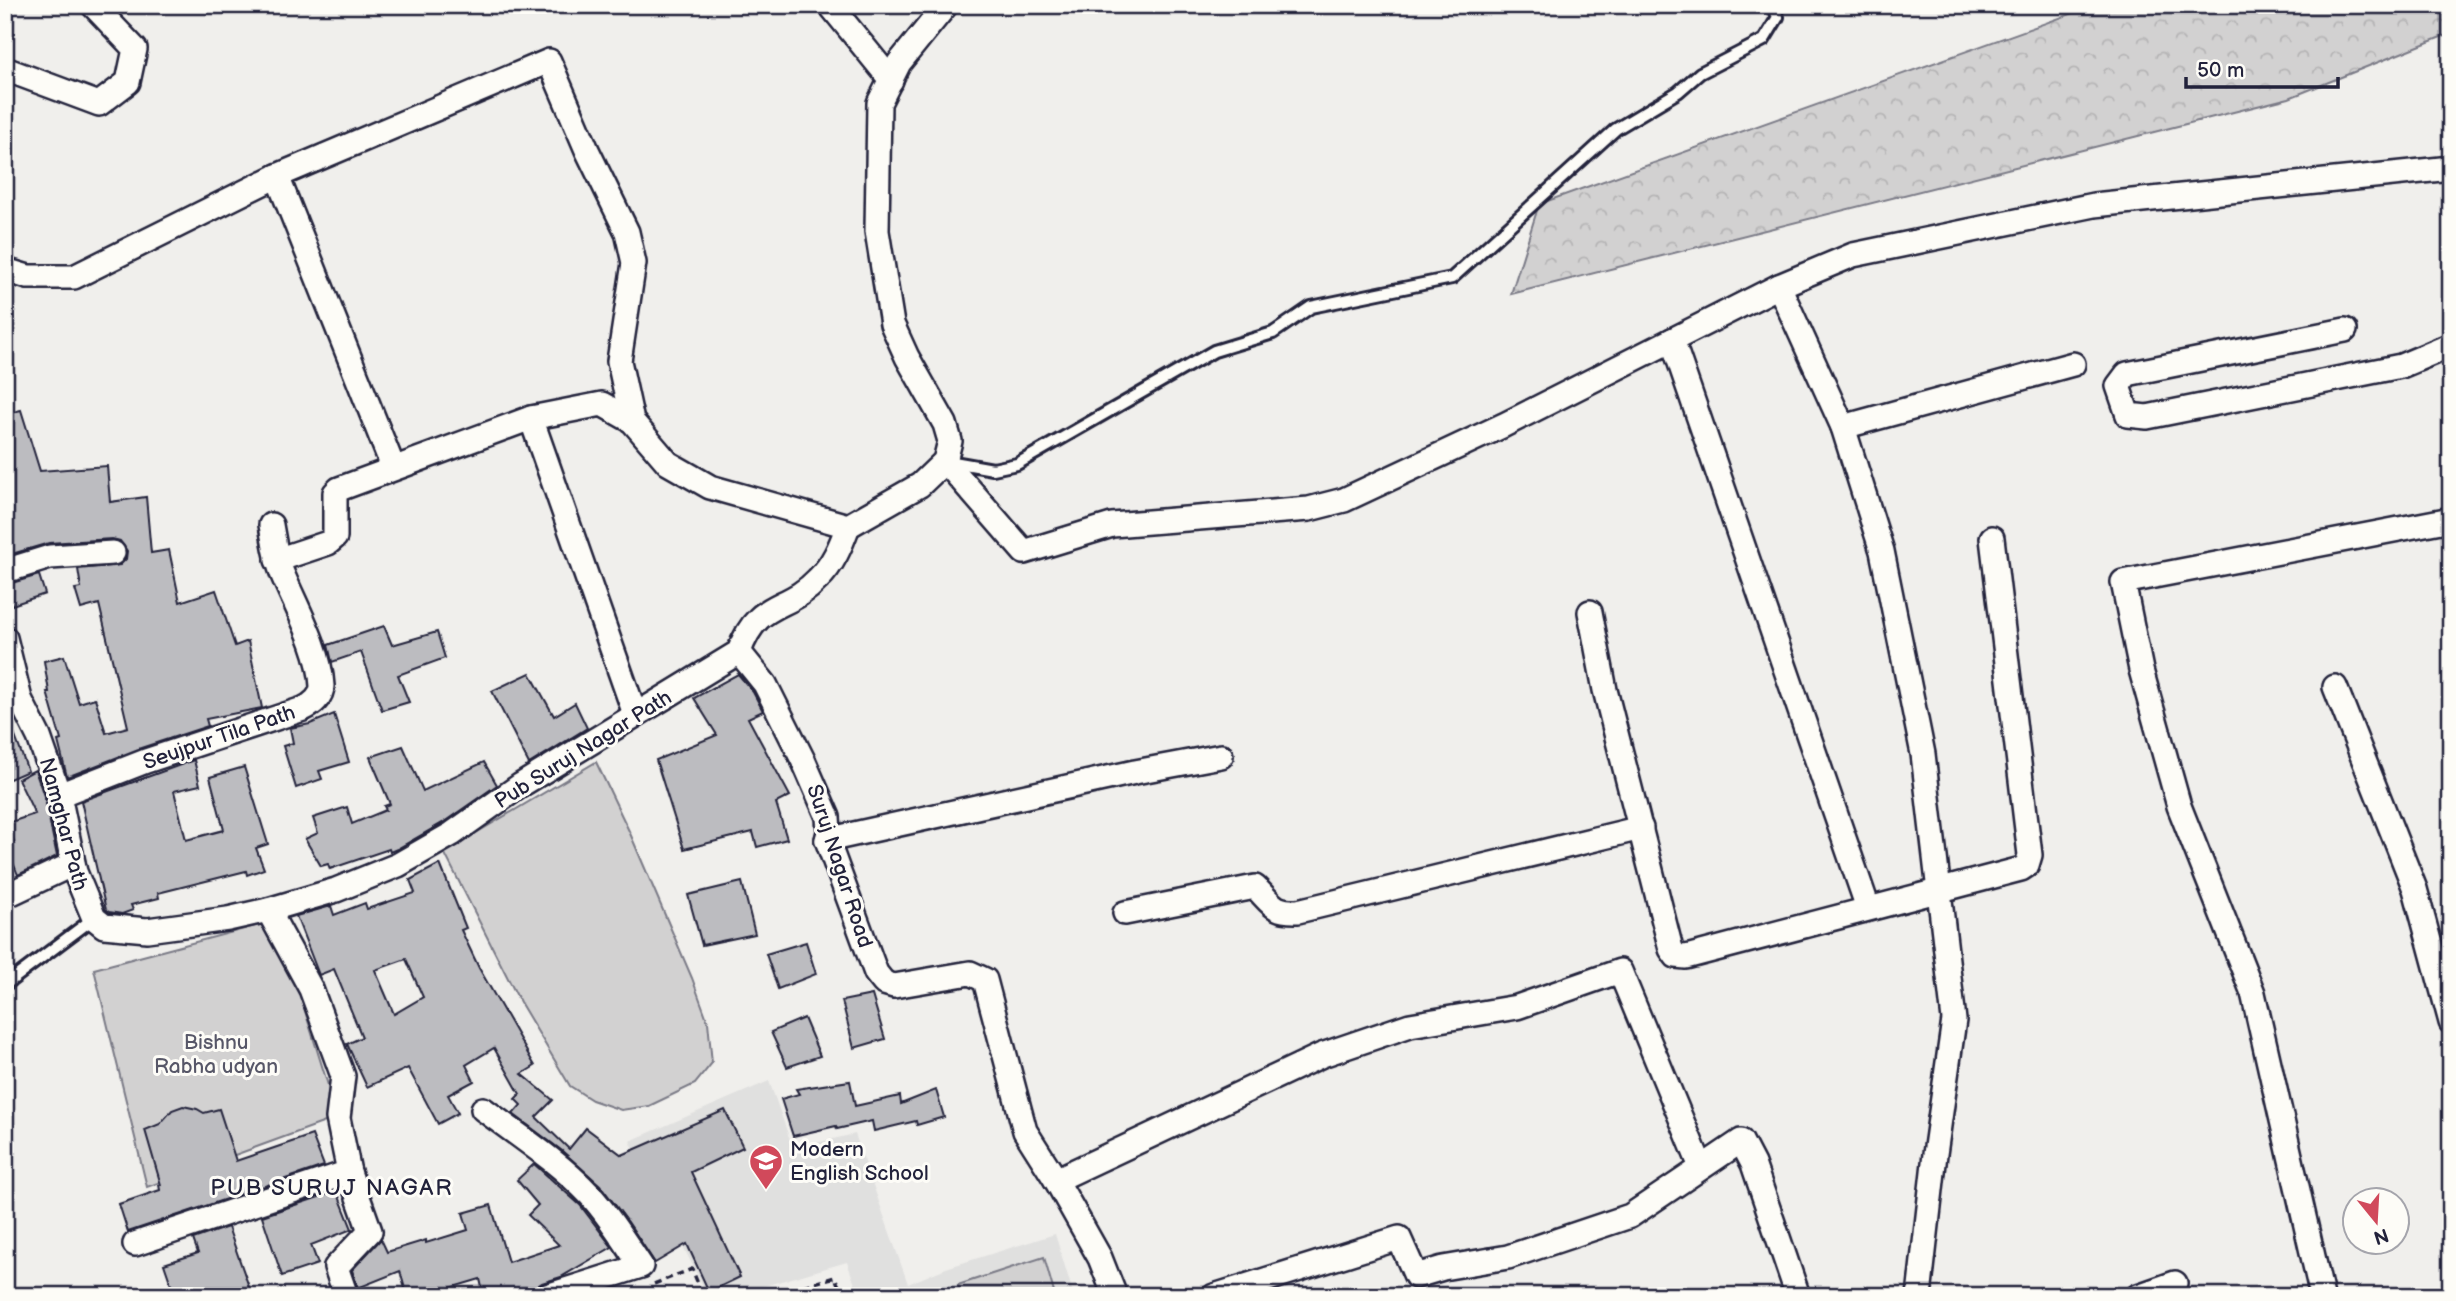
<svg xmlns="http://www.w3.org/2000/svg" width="2456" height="1301" viewBox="0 0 2456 1301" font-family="'Balsamiq Sans',sans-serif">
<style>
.built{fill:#e0e0df}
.forest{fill:url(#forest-crowns);stroke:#7a7a86;stroke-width:2}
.park{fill:#d2d1d1;stroke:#7a7a86;stroke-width:2}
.building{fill:#bcbcc0;stroke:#22223b;stroke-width:2;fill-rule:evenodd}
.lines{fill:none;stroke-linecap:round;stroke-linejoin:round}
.lane-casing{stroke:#22223b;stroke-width:16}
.street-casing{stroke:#22223b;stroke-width:28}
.path{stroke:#22223b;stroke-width:3.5;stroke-dasharray:7 5;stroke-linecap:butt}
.lane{stroke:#fdfcf7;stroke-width:10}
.street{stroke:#fdfcf7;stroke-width:23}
.labels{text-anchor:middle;stroke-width:6;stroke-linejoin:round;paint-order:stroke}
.street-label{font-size:21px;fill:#22223b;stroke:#fdfcf7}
.park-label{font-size:21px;fill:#575768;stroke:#fdfcf7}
.poi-label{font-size:21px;fill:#22223b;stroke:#fdfcf7;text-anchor:start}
.neighbourhood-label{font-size:23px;letter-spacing:2px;fill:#22223b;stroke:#fdfcf7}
</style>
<defs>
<pattern id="forest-crowns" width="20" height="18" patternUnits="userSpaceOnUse" patternTransform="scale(1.75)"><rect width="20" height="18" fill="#d2d1d1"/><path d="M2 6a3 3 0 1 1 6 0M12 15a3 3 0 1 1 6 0" fill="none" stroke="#b4b3b4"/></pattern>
</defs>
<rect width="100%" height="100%" fill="#f0efec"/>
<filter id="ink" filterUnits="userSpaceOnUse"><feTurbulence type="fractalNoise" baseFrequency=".0143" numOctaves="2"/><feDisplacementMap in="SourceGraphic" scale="14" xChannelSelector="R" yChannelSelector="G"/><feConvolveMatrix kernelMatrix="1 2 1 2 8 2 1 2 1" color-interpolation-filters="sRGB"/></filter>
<g filter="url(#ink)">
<polygon class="built" points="769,1081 793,1148 855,1134 908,1284 946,1268 1055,1234 1074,1296 859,1296 847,1262 730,1296 708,1296 630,1141"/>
<polygon class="forest" points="2096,5 2451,5 2451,33 2289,98 1511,294 1539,204"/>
<g class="park">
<polygon points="596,762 629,831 692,978 708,1022 712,1063 695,1084 649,1106 621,1110 592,1100 570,1086 520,1002 444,852"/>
<polygon points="267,923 300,995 331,1095 328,1121 147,1187 94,969"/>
<polygon points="1044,1257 1055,1296 961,1296 958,1285"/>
</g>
<g class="building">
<polygon points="21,410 40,471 107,466 110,502 146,497 151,553 169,550 180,602 216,590 235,646 248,641 262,708 206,719 208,726 141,748 67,777 58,741 61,740 47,692 49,692 44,661 64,656 79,703 95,698 106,733 128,727 99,604 81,609 75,589 81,588 78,569 120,565 126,559 127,551 120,541 112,539 49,543 5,556 5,414"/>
<polygon points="39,575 45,594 12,605 5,585"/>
<polygon points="384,626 392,645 437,632 445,658 398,675 409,702 382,710 361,652 332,662 328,645"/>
<polygon points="530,673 554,716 575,703 587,728 529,764 492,691"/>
<polygon points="738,674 753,692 763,711 748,718 790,796 776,803 787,839 757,847 753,832 684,849 656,760 717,735 694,698"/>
<polygon points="334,714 349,762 319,771 322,779 296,788 283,746 293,743 290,728 310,724"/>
<polygon points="7,715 28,771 5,781 5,716"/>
<polygon points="403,746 423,791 484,762 497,785 444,822 397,849 390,852 389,849 330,869 328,864 321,866 305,839 318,833 313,818 347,807 352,824 386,810 384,806 390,804 370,757"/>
<polygon points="194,760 200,785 174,791 186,840 224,830 210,777 244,767 268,844 256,848 264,869 247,875 246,871 158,893 159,898 131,905 133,910 122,914 109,912 106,910 81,801"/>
<polygon points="35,770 45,799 57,856 18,875 6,845 14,842 8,823 35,814 18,779"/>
<path d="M 440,864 L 466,928 L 461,930 L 479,968 L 535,1066 L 522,1074 L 553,1100 L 536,1117 L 569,1149 L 586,1128 L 622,1155 L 725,1110 L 743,1147 L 691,1172 L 740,1277 L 709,1292 L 687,1244 L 655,1263 L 628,1222 L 600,1185 L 561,1150 L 513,1114 L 521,1105 L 515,1099 L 520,1094 L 494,1048 L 466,1065 L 474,1081 L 448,1095 L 458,1113 L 438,1124 L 408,1068 L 367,1087 L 347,1044 L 362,1037 L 334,969 L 319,975 L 296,916 L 331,906 L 334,915 L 365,903 L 367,909 L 415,893 L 410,880 ZM 406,959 L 423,997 L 394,1014 L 375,970 Z"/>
<polygon points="742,882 755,934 702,945 688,895"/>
<polygon points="806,942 816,974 778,989 766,954"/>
<polygon points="872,995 885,1039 854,1048 842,1001"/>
<polygon points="804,1018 820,1056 787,1067 771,1032"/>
<polygon points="850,1081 855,1106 900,1096 901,1104 936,1090 944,1117 917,1125 916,1121 874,1131 872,1121 837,1129 836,1126 793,1136 781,1099 799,1094 796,1089"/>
<polygon points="183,1106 197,1109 204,1113 219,1109 236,1161 312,1135 324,1166 128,1232 119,1204 160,1190 159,1185 161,1185 145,1130 160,1124 172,1110"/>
<polygon points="534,1164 580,1205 612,1247 561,1277 542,1283 536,1287 533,1296 484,1296 480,1279 440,1291 441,1296 407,1296 400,1271 358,1288 352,1270 381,1239 387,1252 426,1240 426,1243 468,1230 463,1213 491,1205 508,1262 559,1245 528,1215 538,1205 517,1180"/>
<polygon points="334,1192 335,1195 338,1194 352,1229 311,1245 318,1264 282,1276 262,1216"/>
<polygon points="228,1227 249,1287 225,1296 175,1296 164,1264 198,1253 193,1239"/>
</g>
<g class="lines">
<g class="lane-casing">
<g id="lane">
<polyline points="948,461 993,469 1017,464 1214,351 1273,333 1311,307 1452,278 1616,129 1678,92 1700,73 1764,40 1778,17 1773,5"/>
<polyline points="5,985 94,918"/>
</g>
</g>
<g class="street-casing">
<g id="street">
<polyline points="830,5 891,80"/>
<polyline points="5,69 99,104 128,82 135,49 93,5"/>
<polyline points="277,176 393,467"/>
<polyline points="5,270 28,277 74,277 277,176 549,61 587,150 627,232 634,263 619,361 632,421"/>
<polyline points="1779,286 1843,427 1882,551 1923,754 1954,1020 1935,1154 1919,1296"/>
<polyline points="2345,330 2127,374 2118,386 2128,415 2147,417 2401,366 2451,345"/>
<polyline points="1672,340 1868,908"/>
<polyline points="531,418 635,714"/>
<polyline points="1843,427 2073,364"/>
<polyline points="945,461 1024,552 1112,525 1309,509 1344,500 1504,425 1779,286 1853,255 2094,205 2451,168"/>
<polyline points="277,560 328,543 335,537 335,493 339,489 531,418 602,404 632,421 668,463 710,487 848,526 920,485 945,461 950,441 945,424 907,357 892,324 877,231 879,103 899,63 946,5"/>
<polyline points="5,571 50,557 113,553"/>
<polyline points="1590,612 1605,690 1671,949 1676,956 1686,957 2021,869 2027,865 2030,855 1992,538"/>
<polyline points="5,638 20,699 39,737 59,795 75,872 94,918 104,926 147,930 228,919 268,910"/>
<polyline points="739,652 765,684 804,762 828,817 829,832 827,840 876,973 884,983 894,986 970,973 985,980 1025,1131 1056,1180 1100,1258 1115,1296"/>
<polyline points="2335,687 2415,889 2451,1022"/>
<path d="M 59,795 L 146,761 L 303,709 C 312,705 322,697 322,686 C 320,648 296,607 282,573 C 276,558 274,541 271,525"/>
<polyline points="827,840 1135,772 1221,756"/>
<polyline points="5,896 73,864"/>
<path d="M 1125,913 L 1255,887 C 1272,903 1272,912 1298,911 L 1641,828"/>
<path d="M 483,1109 C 519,1136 559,1162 590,1195 C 610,1217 625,1242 641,1266 L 547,1296"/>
<polyline points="1056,1180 1322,1055 1410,1025 1517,1007 1620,971 1701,1167"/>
<polyline points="135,1244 349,1172"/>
<path d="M 346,1296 L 336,1267 L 370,1231 L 349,1172 L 338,1118 L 343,1076 L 311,989 L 268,910 L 336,890 L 398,865 L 452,834 L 521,785 L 739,652 C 758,598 786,613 818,579 C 833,565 841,545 848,526"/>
<polyline points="1214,1296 1399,1238 1416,1276 1443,1268 1508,1257 1630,1216 1741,1141 1753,1164 1798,1296"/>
<polyline points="2138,1296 2175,1283"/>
<polyline points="2322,1296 2253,993 2179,806 2141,670 2123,582 2451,519"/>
</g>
</g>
<g class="path">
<polyline points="654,1284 692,1269 703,1296"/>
<polyline points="769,1296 835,1277 843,1296"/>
</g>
<use href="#lane" class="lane"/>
<use href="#street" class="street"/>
</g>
</g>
<defs>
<g id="school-pin" transform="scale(1.75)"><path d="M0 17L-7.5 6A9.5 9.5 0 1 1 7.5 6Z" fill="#d1495b" stroke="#fdfcf7"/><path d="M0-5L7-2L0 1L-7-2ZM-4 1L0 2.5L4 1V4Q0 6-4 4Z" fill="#fff"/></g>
</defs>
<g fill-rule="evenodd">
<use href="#school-pin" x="766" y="1161"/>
</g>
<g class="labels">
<g class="street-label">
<text transform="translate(219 737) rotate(-19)" y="7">Seujpur Tila Path</text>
<text transform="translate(583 749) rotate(-32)" y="7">Pub Suruj Nagar Path</text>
<text transform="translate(64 824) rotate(75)" y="7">Namghar Path</text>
<text transform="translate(840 866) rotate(72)" y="7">Suruj Nagar Road</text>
</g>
<g class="park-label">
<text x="216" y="1049">Bishnu<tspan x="216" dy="24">Rabha udyan</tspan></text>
</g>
<g class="poi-label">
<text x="790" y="1156">Modern<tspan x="790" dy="24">English School</tspan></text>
</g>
<g class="neighbourhood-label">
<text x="332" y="1195">PUB SURUJ NAGAR</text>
</g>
</g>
<rect width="2456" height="1301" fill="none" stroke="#fdfcf7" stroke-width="28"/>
<rect x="14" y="14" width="2428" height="1273" fill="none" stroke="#22223b" stroke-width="2.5" filter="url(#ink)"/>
<g transform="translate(2376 1221) rotate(162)"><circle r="33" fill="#fdfcf7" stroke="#a5a5ac" stroke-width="2"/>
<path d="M0-5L12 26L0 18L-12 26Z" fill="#d1495b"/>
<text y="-10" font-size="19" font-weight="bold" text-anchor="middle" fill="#22223b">N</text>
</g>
<path d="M2186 77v10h152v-10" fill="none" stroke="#22223b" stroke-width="3.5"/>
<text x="2197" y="77" font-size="21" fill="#22223b" stroke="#fdfcf7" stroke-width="5" paint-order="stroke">50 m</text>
</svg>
